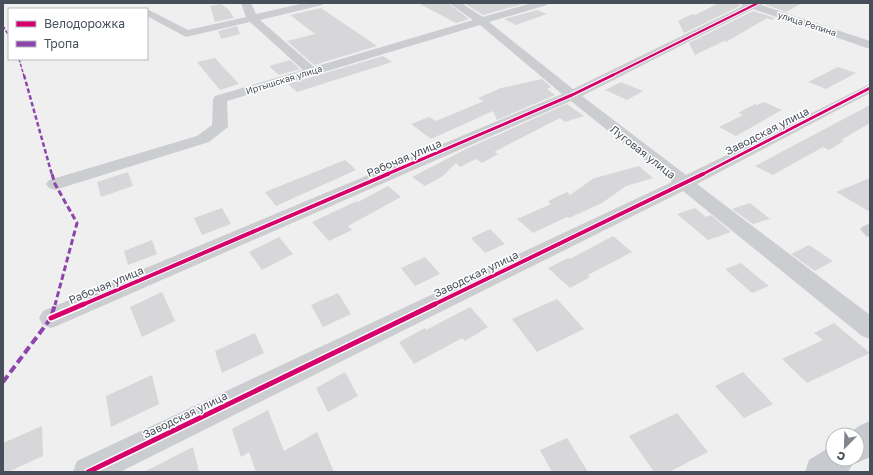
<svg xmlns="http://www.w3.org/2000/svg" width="873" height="475" viewBox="0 0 873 475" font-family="'Golos Text',sans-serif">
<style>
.building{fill:#d7d7d9}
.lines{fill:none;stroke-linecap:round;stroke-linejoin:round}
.lane{fill:#cbcdd0;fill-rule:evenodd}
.street{fill:#cbcdd0;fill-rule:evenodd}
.primary{fill:#c7cace;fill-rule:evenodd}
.quiet-far3{stroke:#8e44ad;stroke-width:1.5;stroke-dasharray:3.5 1.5;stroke-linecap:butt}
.quiet-far2{stroke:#8e44ad;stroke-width:2.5;stroke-dasharray:4.5 2.5;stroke-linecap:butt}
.quiet-far1{stroke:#8e44ad;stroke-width:3;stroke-dasharray:6 3;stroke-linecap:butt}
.quiet{stroke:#8e44ad;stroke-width:4;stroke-dasharray:8 4;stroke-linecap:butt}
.cycleway-far3-casing{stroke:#fff;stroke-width:4}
.cycleway-far2-casing{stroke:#fff;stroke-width:5}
.cycleway-far1-casing{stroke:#fff;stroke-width:6}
.cycleway-casing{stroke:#fff;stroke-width:8}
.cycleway-far3{stroke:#d6006c;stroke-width:2.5}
.cycleway-far2{stroke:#d6006c;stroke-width:3}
.cycleway-far1{stroke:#d6006c;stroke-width:4}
.cycleway{stroke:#d6006c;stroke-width:5}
.labels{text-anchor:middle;stroke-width:3;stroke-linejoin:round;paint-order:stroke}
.far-street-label{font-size:9px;fill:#474f5b;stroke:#fff}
.street-label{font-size:11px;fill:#474f5b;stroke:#fff}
</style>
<rect width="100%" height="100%" fill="#f0efef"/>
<g class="building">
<polygon points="418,3 448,3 469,19 456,23"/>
<polygon points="464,3 520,3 523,4 483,15"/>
<polygon points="719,3 738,3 740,6 684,33 678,21 692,14 695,15"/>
<polygon points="764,3 802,3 786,12 764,4"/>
<polygon points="221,4 229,10 234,18 215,22 210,6"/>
<polygon points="321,8 377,46 314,65 287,41 315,34 290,15"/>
<polygon points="537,10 547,14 516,25 504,19"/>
<polygon points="753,11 775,18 771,20 767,18 726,42 724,41 695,55 689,43"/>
<polygon points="237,26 240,34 221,39 218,31"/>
<polygon points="383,56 392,62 297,92 288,84"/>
<polygon points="215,58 239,84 220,90 197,62"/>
<polygon points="290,60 300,69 279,75 269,66"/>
<polygon points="838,67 856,73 826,89 808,82"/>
<polygon points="542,79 551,87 547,89 555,95 497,120 493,111 431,139 411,124 429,117 436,121 484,101 478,98 501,88"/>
<polygon points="621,82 643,91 627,100 605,90"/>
<polygon points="764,102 782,110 736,136 719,127 743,115 738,113 755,104 757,105"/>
<polygon points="567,104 584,116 565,122 560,118 494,152 498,154 482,163 476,159 460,167 456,163 443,176 425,186 412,177 466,149"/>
<polygon points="870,105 870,123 841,140 844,141 829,150 823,147 773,175 755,166"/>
<polygon points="345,160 356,170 276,206 265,192"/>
<polygon points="639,166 653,178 626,186 602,203 569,218 567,217 533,233 517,219 551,204 548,201 567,192 570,195 594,178 595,178"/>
<polygon points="128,172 133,186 101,197 97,182"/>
<polygon points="870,178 870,212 836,192"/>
<polygon points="388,186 401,197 348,226 352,230 329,241 312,222 357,201 358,202"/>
<polygon points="750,203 770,219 753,224 732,209"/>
<polygon points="222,208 231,224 202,235 194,218"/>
<polygon points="695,208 706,217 711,215 731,232 708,240 677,214"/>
<polygon points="490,229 505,244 485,253 471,238"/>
<polygon points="613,236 632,252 588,275 590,277 570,288 548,268 568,258 570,259"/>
<polygon points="279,237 293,254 262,270 249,252"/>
<polygon points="152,240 157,254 128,265 124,251"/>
<polygon points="809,245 833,261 815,271 791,254"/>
<polygon points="425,257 440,274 415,286 401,268"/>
<polygon points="741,263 769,286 752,293 725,269"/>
<polygon points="162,292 175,321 142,337 130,307"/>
<polygon points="338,293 351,314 323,327 311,305"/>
<polygon points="557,299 584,329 537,352 512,319"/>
<polygon points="470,307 488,327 465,341 462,338 414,364 399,342 425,328 426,330"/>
<polygon points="834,323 870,353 807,383 782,359 823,340 814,333"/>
<polygon points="255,333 264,353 222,373 215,351"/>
<polygon points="345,372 358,396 328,412 316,388"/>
<polygon points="743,372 773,404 744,418 715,386"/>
<polygon points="152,375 159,404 111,427 106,396"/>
<polygon points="268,410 284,451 317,432 334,472 256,472 249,452 241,457 232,429"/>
<polygon points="677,413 708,452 669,472 654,472 629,436"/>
<polygon points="42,426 43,456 8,472 3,472 3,443"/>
<polygon points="567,438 588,472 552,472 540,450"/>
<polygon points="193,447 199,472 144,472"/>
</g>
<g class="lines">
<polygon class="lane" points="870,223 870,237 866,236 860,229 862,227"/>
<polygon class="street" points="241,3 251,3 256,14 305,3 323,3 322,5 260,20 314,67 473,20 449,3 461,3 483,17 532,3 548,3 547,5 489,22 573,89 743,6 739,3 763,3 761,5 870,41 870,49 753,9 582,96 686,175 870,84 870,93 697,184 870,315 870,339 862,336 683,191 120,472 73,472 77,461 672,182 571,101 59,325 51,328 43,325 39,318 43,311 562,94 480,25 227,101 228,127 209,142 61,188 55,190 49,188 46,184 49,180 197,136 212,125 213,99 215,96 303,70 250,22 186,37 147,16 147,9 188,30 246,17"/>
<polygon class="primary" points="870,421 870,457 857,463 854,462 848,472 805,472 809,460 833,445 833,459 857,459 857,435 847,435 859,426"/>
<g class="quiet-far3">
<polyline points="3,26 9,36"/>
<polyline points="19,59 24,76"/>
</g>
<polyline class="quiet-far2" points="24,75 52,175"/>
<polyline class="quiet-far1" points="52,174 55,184 77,223 55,305"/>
<polyline class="quiet" points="3,382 51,318 55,304"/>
<g class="cycleway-far3-casing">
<polyline id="cycleway-far3" points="611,76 758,3"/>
</g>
<g class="cycleway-far2-casing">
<g id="cycleway-far2">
<polyline points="385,175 572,95 613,75"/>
<polyline points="701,175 870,88"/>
</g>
</g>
<g class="cycleway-far1-casing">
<g id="cycleway-far1">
<polyline points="82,305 388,174"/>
<polyline points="433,305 703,174"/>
</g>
</g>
<g class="cycleway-casing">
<g id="cycleway">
<polyline points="51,318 84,304"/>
<polyline points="88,472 435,304"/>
</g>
</g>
<use href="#cycleway-far3" class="cycleway-far3"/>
<use href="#cycleway-far2" class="cycleway-far2"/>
<use href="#cycleway-far1" class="cycleway-far1"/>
<use href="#cycleway" class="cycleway"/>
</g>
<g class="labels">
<g class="far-street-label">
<text transform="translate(807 24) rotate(18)" y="3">улица Репина</text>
<text transform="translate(284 80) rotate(-17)" y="3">Иртышская улица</text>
</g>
<g class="street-label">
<text transform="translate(767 131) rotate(-27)" y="4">Заводская улица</text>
<text transform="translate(643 152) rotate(38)" y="4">Луговая улица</text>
<text transform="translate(404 158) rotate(-23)" y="4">Рабочая улица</text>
<text transform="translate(476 274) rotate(-26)" y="4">Заводская улица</text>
<text transform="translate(106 285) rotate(-23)" y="4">Рабочая улица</text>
<text transform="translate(185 415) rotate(-26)" y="4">Заводская улица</text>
</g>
</g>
<rect width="873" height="475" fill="none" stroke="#474f5b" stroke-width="8"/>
<rect x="8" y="8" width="140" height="52" fill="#ffffff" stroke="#b5b9bd"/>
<rect x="16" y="21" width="20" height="6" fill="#d6006c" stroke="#b5b9bd"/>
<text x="44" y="28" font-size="12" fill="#474f5b">Велодорожка</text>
<rect x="16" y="41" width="20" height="6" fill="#8e44ad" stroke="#b5b9bd"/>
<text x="44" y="48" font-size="12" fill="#474f5b">Тропа</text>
<g transform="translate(845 447) rotate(203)"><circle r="19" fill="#ffffff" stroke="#b5b9bd"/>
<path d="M0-3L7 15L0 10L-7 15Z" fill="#82878f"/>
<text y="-6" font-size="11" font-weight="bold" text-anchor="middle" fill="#474f5b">С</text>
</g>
</svg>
